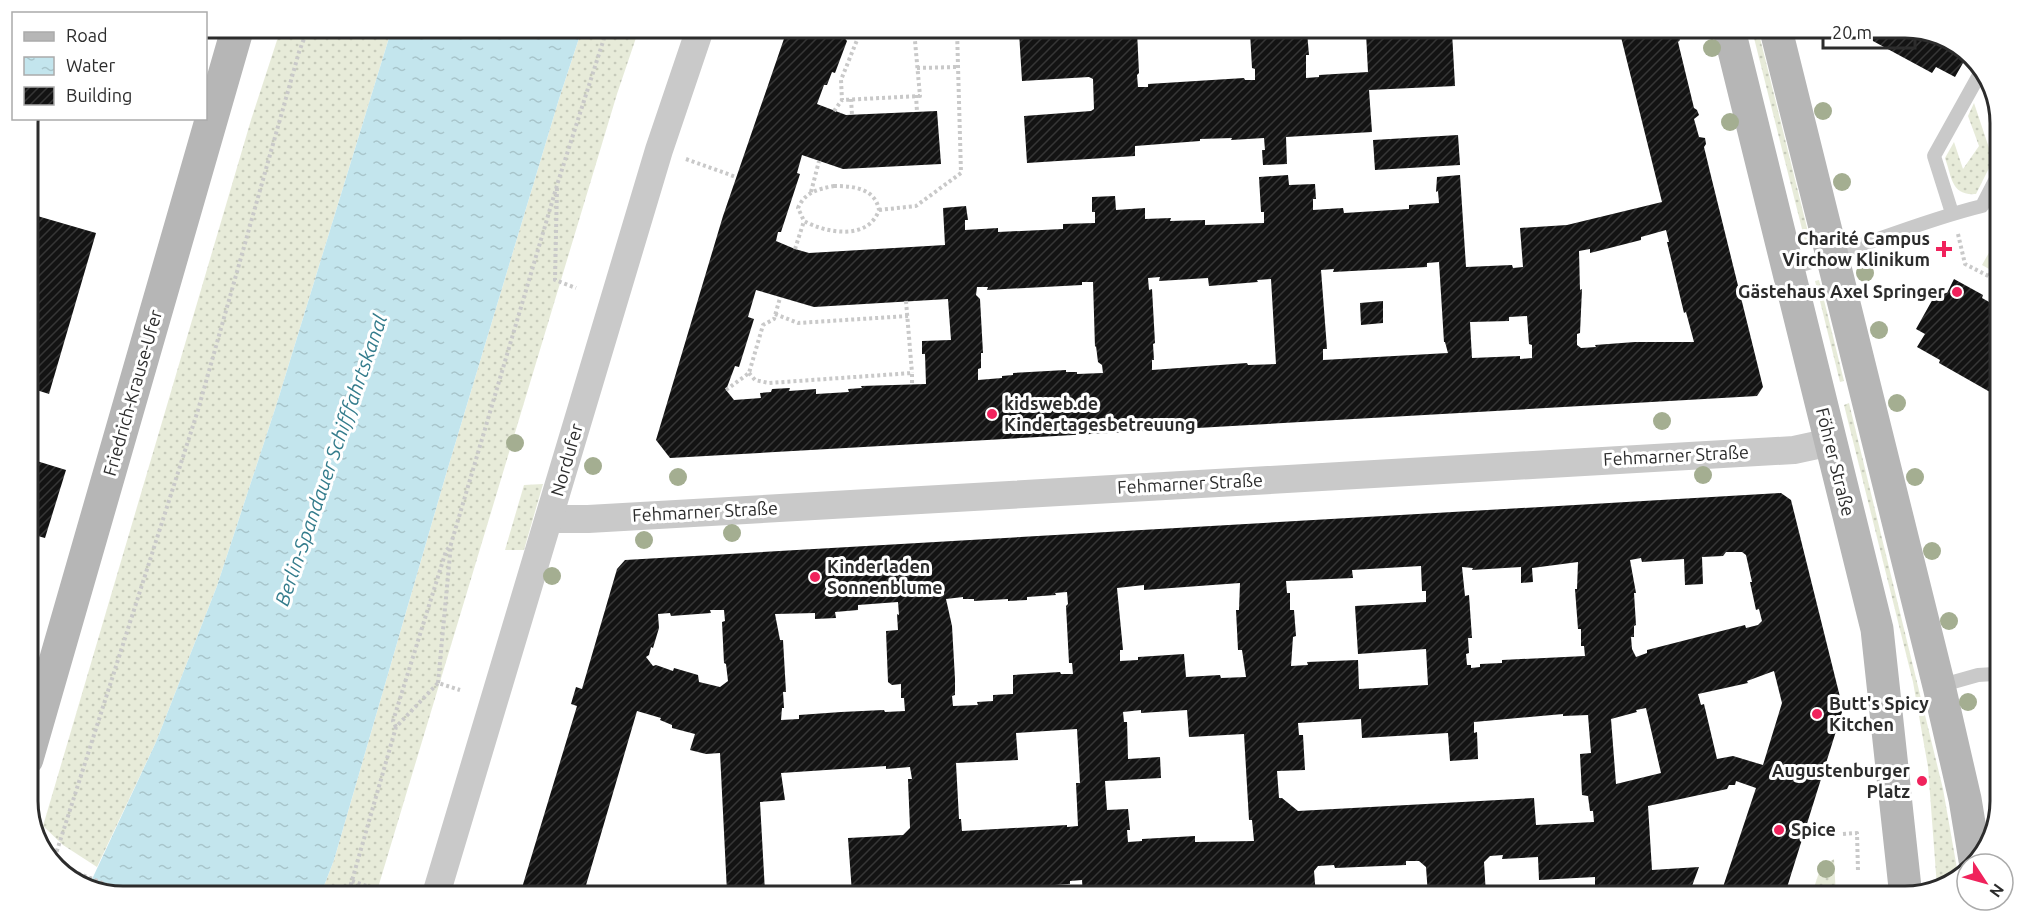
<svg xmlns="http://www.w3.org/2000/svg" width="2027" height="924" viewBox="0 0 2027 924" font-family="Ubuntu,sans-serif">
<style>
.grass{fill:url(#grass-dots)}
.park{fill:#e7ebd9}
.water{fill:url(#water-ripples)}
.building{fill:url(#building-hatch);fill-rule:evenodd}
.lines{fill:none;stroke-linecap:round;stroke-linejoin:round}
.path{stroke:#c9c9c9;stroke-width:4;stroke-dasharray:3 3;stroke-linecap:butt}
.lane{stroke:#c9c9c9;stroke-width:14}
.street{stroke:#c9c9c9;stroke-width:28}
.secondary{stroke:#b6b6b6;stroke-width:33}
.tree{fill:#a4ae91}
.poi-dot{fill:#f0225c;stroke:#fff;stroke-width:2}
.labels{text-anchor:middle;stroke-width:6;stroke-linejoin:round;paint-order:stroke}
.poi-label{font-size:18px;font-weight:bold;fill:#2c2c2c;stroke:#fff;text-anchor:start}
.street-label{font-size:18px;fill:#2c2c2c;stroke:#fff}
.water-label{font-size:20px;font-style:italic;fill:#347c8c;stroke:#fff}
.rim{fill:none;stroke:#2c2c2c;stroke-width:3}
</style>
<defs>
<pattern id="grass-dots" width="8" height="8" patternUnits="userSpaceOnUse" patternTransform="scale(1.5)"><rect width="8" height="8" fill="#e7ebd9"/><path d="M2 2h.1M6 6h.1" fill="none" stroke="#c6caba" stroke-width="1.8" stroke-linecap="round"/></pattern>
<pattern id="water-ripples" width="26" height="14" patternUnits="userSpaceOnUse" patternTransform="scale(1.5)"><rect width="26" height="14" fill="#c3e5ed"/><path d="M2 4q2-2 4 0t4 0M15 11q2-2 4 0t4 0" fill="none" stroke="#a8c5cb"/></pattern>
<pattern id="building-hatch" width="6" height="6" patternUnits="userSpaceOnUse" patternTransform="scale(1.5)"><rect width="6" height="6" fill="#131313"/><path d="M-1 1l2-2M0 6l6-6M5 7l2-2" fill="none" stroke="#363636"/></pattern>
</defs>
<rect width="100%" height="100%" fill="#fff"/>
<g class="grass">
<polygon points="281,28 392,28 277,403 217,586 156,742 97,867 63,845 43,826 251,120"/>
<polygon points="582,29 639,29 617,94 377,891 322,891 334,860 447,471 559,99"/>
<polygon points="1753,34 1759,34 1810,240 1805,241"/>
<path d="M 1974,103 L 1993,160 L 1976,194 C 1951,196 1952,177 1945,158 L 1954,142 L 1963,169 L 1979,146 L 1968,116 Z"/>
<polygon points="1819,280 1844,381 1840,382 1815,281"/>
<polygon points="1849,403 1943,789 1959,880 1937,887 1928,767 1913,682 1844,405"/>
<polygon points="543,484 524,550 505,550 524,485"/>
<polygon points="1834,859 1836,897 1811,897 1823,860 1829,862"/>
</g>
<polygon class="park" points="1999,235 1998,274 1982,265"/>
<polygon class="water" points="392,28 582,29 559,99 447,471 334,860 322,891 87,890 156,742 217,586 277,403"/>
<g class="building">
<path d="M 787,30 L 844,30 L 842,35 L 847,41 L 835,73 L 832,72 L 827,85 L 824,85 L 817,104 L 846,115 L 937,111 L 941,164 L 843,169 L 802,155 L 797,173 L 800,174 L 781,232 L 778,232 L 776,241 L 795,249 L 809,253 L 945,245 L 943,208 L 966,206 L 968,220 L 965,220 L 965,230 L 998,228 L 998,232 L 1063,229 L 1063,224 L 1095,223 L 1095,212 L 1092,212 L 1092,197 L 1115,196 L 1116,210 L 1145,208 L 1145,219 L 1171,218 L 1170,221 L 1205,220 L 1205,225 L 1264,223 L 1264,212 L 1261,212 L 1259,177 L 1288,175 L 1289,185 L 1315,184 L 1316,199 L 1313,199 L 1313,210 L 1343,208 L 1344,213 L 1409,209 L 1409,205 L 1439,203 L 1438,191 L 1436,192 L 1437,177 L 1460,175 L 1466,267 L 1512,265 L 1513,268 L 1523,267 L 1520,228 L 1567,225 L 1662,202 L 1620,33 L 1678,33 L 1680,40 L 1678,42 L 1694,108 L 1697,110 L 1699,115 L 1694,119 L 1699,137 L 1705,138 L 1706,144 L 1704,147 L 1710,172 L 1763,387 L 1757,396 L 670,458 L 656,440 L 723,216 ZM 1666,230 L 1669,242 L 1667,242 L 1684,313 L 1686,312 L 1694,342 L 1635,342 L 1595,345 L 1596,347 L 1581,348 L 1577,345 L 1577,334 L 1580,333 L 1582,289 L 1580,290 L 1579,251 L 1590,249 L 1590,253 L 1641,240 L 1641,237 ZM 1439,262 L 1444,342 L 1445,342 L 1448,353 L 1323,360 L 1323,349 L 1327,349 L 1321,270 L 1334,269 L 1333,272 L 1427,267 L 1427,263 ZM 1160,277 L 1159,281 L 1208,278 L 1209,286 L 1258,282 L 1257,280 L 1271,279 L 1276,364 L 1248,365 L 1247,363 L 1152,370 L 1152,360 L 1154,360 L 1153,344 L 1155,343 L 1152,289 L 1149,290 L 1148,278 ZM 1082,282 L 1093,282 L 1095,347 L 1096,346 L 1098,362 L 1102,365 L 1103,373 L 1077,374 L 1077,372 L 1066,372 L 1066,370 L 1013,373 L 1013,375 L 1002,376 L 1002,378 L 978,380 L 978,369 L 981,368 L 981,353 L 983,353 L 980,299 L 976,295 L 977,287 L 988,287 L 987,290 L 1082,285 ZM 756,290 L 814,307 L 948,299 L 951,340 L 922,341 L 922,354 L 925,354 L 926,384 L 861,386 L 862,388 L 848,389 L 849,392 L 816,394 L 816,389 L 789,391 L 790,388 L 772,389 L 771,392 L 760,393 L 761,398 L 734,400 L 726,390 L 735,366 L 739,367 L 754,319 L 748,317 ZM 1527,316 L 1529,344 L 1532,345 L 1532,358 L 1520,359 L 1520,356 L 1472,358 L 1470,322 L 1509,321 L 1509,317 Z"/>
<polygon points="1052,31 1137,31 1139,73 1137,75 1138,87 1148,87 1148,84 1244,78 1245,80 1255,80 1255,69 1252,68 1250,32 1307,32 1309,55 1306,55 1306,78 1319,77 1319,75 1368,72 1366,33 1452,32 1455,86 1369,90 1372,132 1286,137 1287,164 1263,165 1262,150 1265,150 1264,138 1231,140 1232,138 1200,139 1200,141 1135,146 1135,156 1027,163 1024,116 1091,111 1094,109 1093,79 1089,77 1022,81 1019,32"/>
<polygon points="1860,34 1941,34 1967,56 1955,77 1936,67 1932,73"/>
<polygon points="1458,135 1460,165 1375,170 1373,140"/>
<polygon points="27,213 96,233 49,394 27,387"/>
<polygon points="1954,279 1983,295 1982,298 1998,307 1997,396 1939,363 1940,360 1917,347 1925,334 1916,329 1939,288 1947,293"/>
<polygon points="1383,301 1383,323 1361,325 1360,303"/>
<polygon points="27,458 66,470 45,538 27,533"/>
<path d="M 1781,493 L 1791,500 L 1843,709 L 1784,897 L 1720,896 L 1756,788 L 1736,781 L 1735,785 L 1729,785 L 1727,789 L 1648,806 L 1652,870 L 1699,867 L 1692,886 L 1651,888 L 1652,896 L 1595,896 L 1595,877 L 1539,880 L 1538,857 L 1502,859 L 1503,855 L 1490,856 L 1484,862 L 1486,895 L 1428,895 L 1426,867 L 1419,861 L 1406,861 L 1406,865 L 1335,868 L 1334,865 L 1318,866 L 1314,871 L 1316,895 L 1083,894 L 1082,880 L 1070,881 L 1070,884 L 976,890 L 975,887 L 965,888 L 965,893 L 852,893 L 848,838 L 903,835 L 910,828 L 908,779 L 912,779 L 910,767 L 886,769 L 886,766 L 781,773 L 785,800 L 760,802 L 765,892 L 727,892 L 720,753 L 706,754 L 690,750 L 695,734 L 672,728 L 672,725 L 660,720 L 661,718 L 637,711 L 584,892 L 521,891 L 577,706 L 571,704 L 576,687 L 582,689 L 617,569 L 625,560 ZM 1726,552 L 1742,552 L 1746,555 L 1752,582 L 1750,582 L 1756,610 L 1759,609 L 1762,621 L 1758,625 L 1746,628 L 1745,625 L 1647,650 L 1647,653 L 1636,657 L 1632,649 L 1631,637 L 1634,637 L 1634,626 L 1636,625 L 1634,593 L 1636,593 L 1630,560 L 1641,558 L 1642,562 L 1684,559 L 1685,585 L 1703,584 L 1702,557 L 1723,556 ZM 1578,562 L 1577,589 L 1575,589 L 1578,629 L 1581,629 L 1581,646 L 1584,646 L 1585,656 L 1502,660 L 1502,663 L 1480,664 L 1480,667 L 1471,668 L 1471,665 L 1467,665 L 1466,654 L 1469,653 L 1468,638 L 1472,638 L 1469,595 L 1465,596 L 1462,567 L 1473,568 L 1472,570 L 1521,567 L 1521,583 L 1533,582 L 1532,568 ZM 1421,566 L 1422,591 L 1426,591 L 1426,602 L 1355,606 L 1358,654 L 1426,649 L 1428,685 L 1359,689 L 1358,660 L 1307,662 L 1308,665 L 1291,666 L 1293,637 L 1296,636 L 1294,610 L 1290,610 L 1290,593 L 1287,593 L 1286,581 L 1353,578 L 1352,570 ZM 1240,583 L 1239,610 L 1236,610 L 1238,650 L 1242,650 L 1246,677 L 1221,678 L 1220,675 L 1186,677 L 1184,654 L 1138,657 L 1138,660 L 1120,661 L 1120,650 L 1123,650 L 1117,588 L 1144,585 L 1144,590 ZM 1067,592 L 1068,604 L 1066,606 L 1069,663 L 1072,663 L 1073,674 L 1061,674 L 1060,672 L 1013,675 L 1013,694 L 993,695 L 993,701 L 977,702 L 978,705 L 953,706 L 952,696 L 955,695 L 955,679 L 952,626 L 946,599 L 963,597 L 963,599 L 974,599 L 974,601 L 1008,599 L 1008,601 L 1027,600 L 1027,597 L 1056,595 L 1055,593 ZM 898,602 L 899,615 L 897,614 L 898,630 L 886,631 L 888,682 L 892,685 L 901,684 L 901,698 L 904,698 L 905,711 L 885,712 L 884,710 L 841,712 L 799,715 L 799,719 L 781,720 L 782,708 L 784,708 L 783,692 L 786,692 L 783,640 L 780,640 L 775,614 L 815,613 L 815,619 L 836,618 L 835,612 L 858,610 L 858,605 ZM 710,610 L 724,610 L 725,621 L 722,622 L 724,663 L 726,664 L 728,681 L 720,687 L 699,682 L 698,675 L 674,668 L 673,671 L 656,665 L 653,666 L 646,657 L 649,655 L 651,647 L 653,648 L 659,628 L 658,614 L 670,613 L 671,616 L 711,613 ZM 1774,671 L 1782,703 L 1763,765 L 1733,756 L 1717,759 L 1704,704 L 1701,705 L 1698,694 L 1748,683 L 1747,681 ZM 1646,708 L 1661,773 L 1616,784 L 1611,719 L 1637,712 L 1636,710 ZM 1141,710 L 1141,713 L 1187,710 L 1189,737 L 1244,734 L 1249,820 L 1252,820 L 1254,841 L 1195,842 L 1195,836 L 1142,839 L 1142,841 L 1128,842 L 1127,830 L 1130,830 L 1128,809 L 1107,810 L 1105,781 L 1161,778 L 1160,757 L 1128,759 L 1127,722 L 1124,722 L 1123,712 ZM 1563,714 L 1563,716 L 1588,715 L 1591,753 L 1580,754 L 1582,795 L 1588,796 L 1590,811 L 1593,811 L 1594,822 L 1536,825 L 1534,798 L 1298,811 L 1282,798 L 1279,798 L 1277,771 L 1305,770 L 1303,735 L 1299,735 L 1298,723 L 1361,719 L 1362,738 L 1448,733 L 1450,761 L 1478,759 L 1477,732 L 1474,733 L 1474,722 ZM 1077,729 L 1080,783 L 1076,783 L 1078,826 L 1067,827 L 1067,825 L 962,831 L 961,819 L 959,819 L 956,763 L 1018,760 L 1016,733 Z"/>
</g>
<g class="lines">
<g class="path">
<polyline points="861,30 841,80 842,100 920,96 914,30"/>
<polyline points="917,68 958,67"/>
<polyline points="916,95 917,112"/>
<polyline points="851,99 852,115"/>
<polyline points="834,111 842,100"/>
<polyline points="686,159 736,177"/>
<path d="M 834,186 C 853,186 875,188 879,210 C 868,241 826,233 804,221 L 798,208 C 805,192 818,189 834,186 Z"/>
<polyline points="557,188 555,280 576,288"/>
<polyline points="811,192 819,161"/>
<polyline points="879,210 916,206 961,173 957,30"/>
<polyline points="1958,234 1965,264 1998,281"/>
<polyline points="795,249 804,221"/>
<polyline points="1989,276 1998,259"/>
<polyline points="906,301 912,373"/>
<polyline points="775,314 798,323 908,316"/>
<polyline points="749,373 755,380 769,383 912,373 912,385"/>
<polyline points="726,390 749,373 763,325 774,319 780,298"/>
<polyline points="438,683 451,544 558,182 607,29"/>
<polyline points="396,727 393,721 446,551 451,545"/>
<polyline points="1843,834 1857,833 1858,871"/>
<polyline points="50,862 120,890"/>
<polyline points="53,863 198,410 299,52 308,28"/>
<polyline points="352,881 381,891"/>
<polyline points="349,891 396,727 438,683 460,690"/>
</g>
<g class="lane">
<polyline points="1952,213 1934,156 1983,68"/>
<path d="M 1788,269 C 1853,251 1916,222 1982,206 L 1999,173"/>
<polyline points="1939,686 1978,675 1994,674"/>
</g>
<g class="street">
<polyline points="549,519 588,519 1794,450 1831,442"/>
<polyline points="437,891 659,150 700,29"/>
</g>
<g class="secondary">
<polyline points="1730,34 1877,629 1906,897"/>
<polyline points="1777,34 1939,686 1965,799 1975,860"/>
<polyline points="27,759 238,27"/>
</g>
</g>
<g class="tree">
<circle cx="1712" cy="48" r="9"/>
<circle cx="1823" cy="111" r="9"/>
<circle cx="1730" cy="122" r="9"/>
<circle cx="1842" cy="182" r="9"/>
<circle cx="1865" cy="273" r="9"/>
<circle cx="1879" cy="330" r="9"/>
<circle cx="1897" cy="403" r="9"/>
<circle cx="1662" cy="421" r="9"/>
<circle cx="515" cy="443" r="9"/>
<circle cx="593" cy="466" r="9"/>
<circle cx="1703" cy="475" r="9"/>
<circle cx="678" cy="477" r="9"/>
<circle cx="1915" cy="477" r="9"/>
<circle cx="732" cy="533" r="9"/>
<circle cx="644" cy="540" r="9"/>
<circle cx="1932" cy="551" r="9"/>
<circle cx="552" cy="576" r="9"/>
<circle cx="1949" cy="621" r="9"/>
<circle cx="1968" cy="702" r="9"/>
<circle cx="1826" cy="869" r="9"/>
</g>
<g class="poi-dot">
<path d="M1941 240h6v6h6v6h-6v6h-6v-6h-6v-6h6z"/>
<circle cx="1957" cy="292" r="6"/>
<circle cx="992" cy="414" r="6"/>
<circle cx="815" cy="577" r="6"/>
<circle cx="1817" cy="714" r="6"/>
<circle cx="1922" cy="781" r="6"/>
<circle cx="1779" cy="830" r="6"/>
</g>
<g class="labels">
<g class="poi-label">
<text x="1930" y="245" text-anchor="end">Charité Campus<tspan x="1930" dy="21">Virchow Klinikum</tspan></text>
<text x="1945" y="298" text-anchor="end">Gästehaus Axel Springer</text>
<text x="1004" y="410">kidsweb.de<tspan x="1004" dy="21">Kindertagesbetreuung</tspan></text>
<text x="827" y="573">Kinderladen<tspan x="827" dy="21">Sonnenblume</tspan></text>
<text x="1829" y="710">Butt's Spicy<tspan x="1829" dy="21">Kitchen</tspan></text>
<text x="1910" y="777" text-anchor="end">Augustenburger<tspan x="1910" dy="21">Platz</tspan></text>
<text x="1791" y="836">Spice</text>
</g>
<g class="street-label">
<text transform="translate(133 393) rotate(-74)" y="6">Friedrich-Krause-Ufer</text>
<text transform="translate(1676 456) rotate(-3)" y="6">Fehmarner Straße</text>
<text transform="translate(567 460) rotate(-74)" y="6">Nordufer</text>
<text transform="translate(1835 462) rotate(76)" y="6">Föhrer Straße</text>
<text transform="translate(1190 484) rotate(-3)" y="6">Fehmarner Straße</text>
<text transform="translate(705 512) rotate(-3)" y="6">Fehmarner Straße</text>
</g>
<g class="water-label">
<text transform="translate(331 460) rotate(-71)" y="7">Berlin-Spandauer Schifffahrtskanal</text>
</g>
</g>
<path d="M0 0H2027V924H0ZM123 38H1905A85 85 0 0 1 1990 123V801A85 85 0 0 1 1905 886H123A85 85 0 0 1 38 801V123A85 85 0 0 1 123 38Z" fill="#fff" fill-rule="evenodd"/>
<path class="rim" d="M123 38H1905A85 85 0 0 1 1990 123V801A85 85 0 0 1 1905 886H123A85 85 0 0 1 38 801V123A85 85 0 0 1 123 38Z"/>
<rect x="12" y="12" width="195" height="108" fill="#ffffff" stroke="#ababab" stroke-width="1.5"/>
<rect x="24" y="32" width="30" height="9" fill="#b6b6b6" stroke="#ababab" stroke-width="1.5"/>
<text x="66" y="42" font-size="18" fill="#2c2c2c">Road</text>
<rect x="24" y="57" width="30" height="18" fill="url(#water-ripples)" stroke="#ababab" stroke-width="1.5"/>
<text x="66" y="72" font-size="18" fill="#2c2c2c">Water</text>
<rect x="24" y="87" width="30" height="18" fill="url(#building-hatch)" stroke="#ababab" stroke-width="1.5"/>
<text x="66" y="102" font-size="18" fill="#2c2c2c">Building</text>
<g transform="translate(1985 882) rotate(126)"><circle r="28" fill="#ffffff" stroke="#ababab" stroke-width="1.5"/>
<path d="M0-4.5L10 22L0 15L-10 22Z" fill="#f0225c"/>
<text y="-9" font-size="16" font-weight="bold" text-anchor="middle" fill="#2c2c2c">N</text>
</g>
<path d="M1823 39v9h92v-9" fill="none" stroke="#2c2c2c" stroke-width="3"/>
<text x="1832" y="39" font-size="18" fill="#2c2c2c" stroke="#ffffff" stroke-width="4.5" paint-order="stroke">20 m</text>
</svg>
